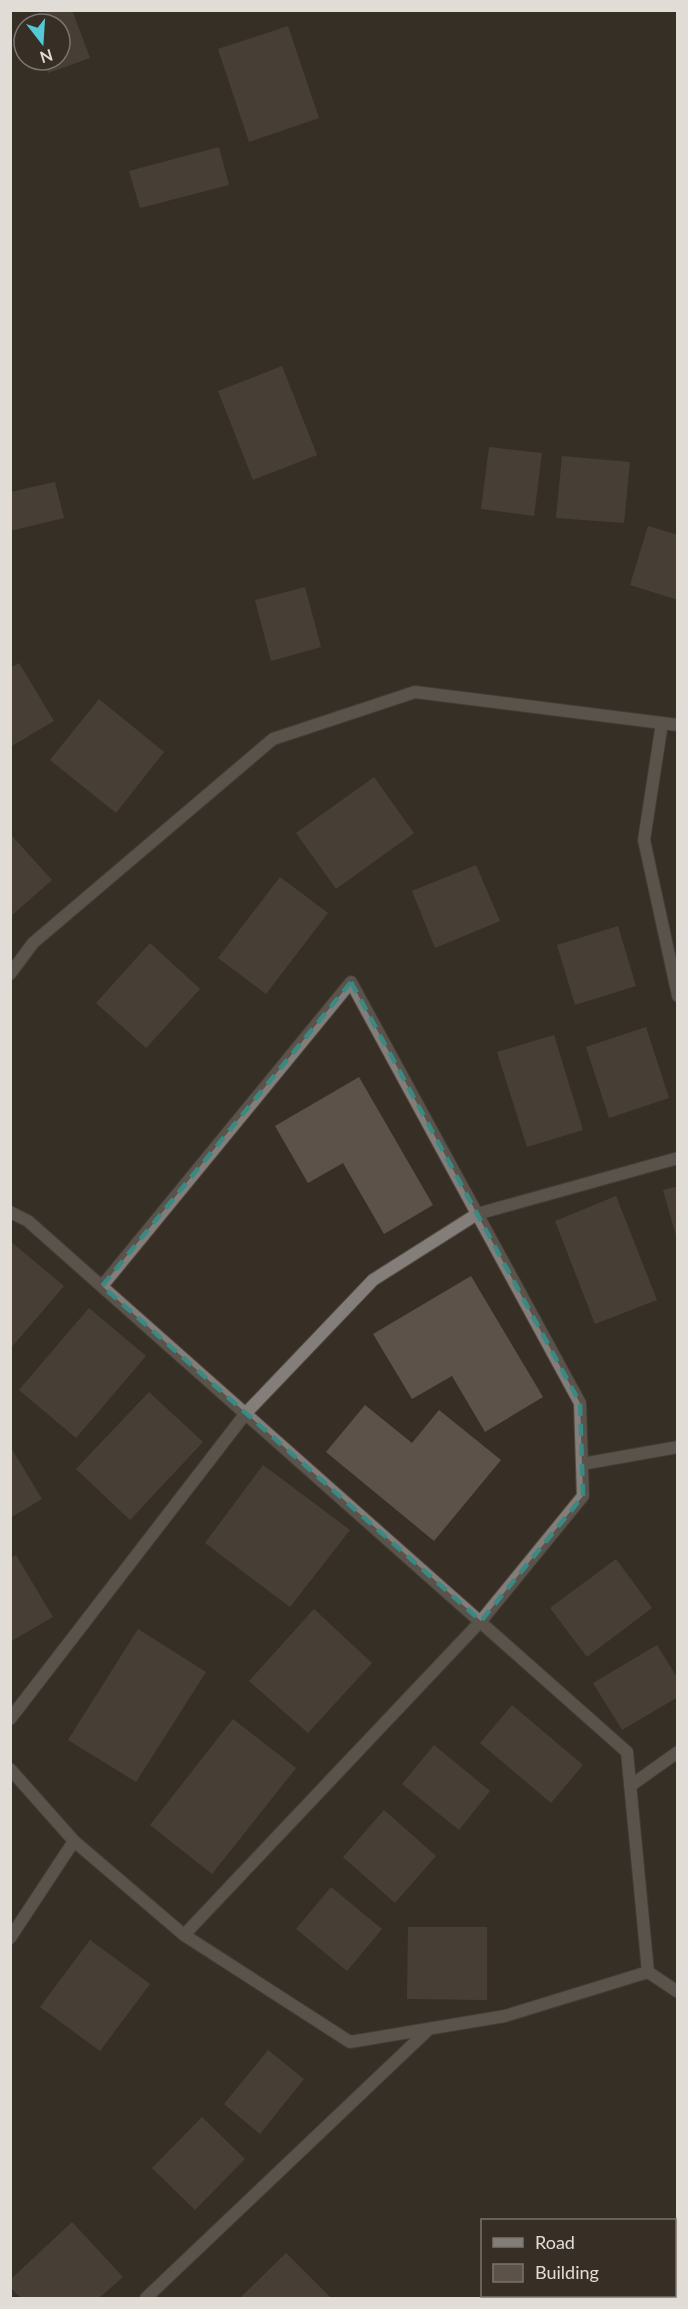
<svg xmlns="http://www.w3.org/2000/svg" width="688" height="2309" viewBox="0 0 688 2309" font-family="Lato,sans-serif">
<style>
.building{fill:#5c5249}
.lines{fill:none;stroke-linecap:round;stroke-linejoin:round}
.minor-casing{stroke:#524b42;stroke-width:14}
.minor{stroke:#847e7b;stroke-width:12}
.marked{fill:none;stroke:#398a83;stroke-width:4.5;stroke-dasharray:12 8;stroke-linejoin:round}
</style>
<rect width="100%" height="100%" fill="#372f26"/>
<g class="building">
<polygon points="52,10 72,10 90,58 48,73 43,60 60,60 60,24 29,24 27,20"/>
<polygon points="288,26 319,118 249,142 218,49"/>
<polygon points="219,147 229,185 140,208 129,171"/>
<polygon points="282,366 317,455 253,480 218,391"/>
<polygon points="489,447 542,453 534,516 481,509"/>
<polygon points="562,456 630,462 624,523 556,518"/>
<polygon points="55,482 64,518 10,531 10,492"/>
<polygon points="648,526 678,535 678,600 630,585"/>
<polygon points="305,587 321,647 271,661 255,600"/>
<polygon points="19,663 54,721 10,747 10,668"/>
<polygon points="99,699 164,752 116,813 50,760"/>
<polygon points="374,777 414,833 336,889 296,833"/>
<polygon points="12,836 52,880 10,917 10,838"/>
<polygon points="476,865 500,921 435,948 412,891"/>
<polygon points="280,877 328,913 266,994 218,958"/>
<polygon points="618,926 636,986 575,1005 557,945"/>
<polygon points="150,943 200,989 146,1048 96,1003"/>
<polygon points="646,1027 669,1098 609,1118 586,1047"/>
<polygon points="554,1035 583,1130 527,1147 497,1052"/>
<polygon points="359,1077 433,1205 384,1234 343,1163 308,1183 275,1126"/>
<polygon points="678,1186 678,1239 677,1239 663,1190"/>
<polygon points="616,1196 657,1300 595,1324 555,1221"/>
<polygon points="10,1241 64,1286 10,1349"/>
<polygon points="471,1276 543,1397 485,1432 452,1376 412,1399 373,1334"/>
<polygon points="89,1308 146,1356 76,1438 19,1390"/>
<polygon points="149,1392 203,1442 130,1520 76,1469"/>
<polygon points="365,1405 412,1443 439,1410 501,1460 434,1541 326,1452"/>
<polygon points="10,1446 42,1499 10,1518"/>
<polygon points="263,1465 350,1530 290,1607 205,1543"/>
<polygon points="16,1555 53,1617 10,1642 10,1558"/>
<polygon points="616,1559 652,1608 587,1657 550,1608"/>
<polygon points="314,1609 372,1663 308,1733 249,1681"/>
<polygon points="138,1629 206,1672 136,1782 68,1740"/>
<polygon points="657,1645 678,1679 678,1697 622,1730 593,1683"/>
<polygon points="512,1705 583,1765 551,1803 480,1743"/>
<polygon points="233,1719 296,1768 212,1874 150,1825"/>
<polygon points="434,1745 490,1791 459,1830 402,1784"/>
<polygon points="384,1810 436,1856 395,1903 343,1857"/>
<polygon points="331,1887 382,1929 347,1971 296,1929"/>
<polygon points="408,1927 487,1927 487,2000 407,1999"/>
<polygon points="90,1940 150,1984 100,2051 40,2007"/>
<polygon points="268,2050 304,2079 260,2134 224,2104"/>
<polygon points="202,2117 245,2159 195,2210 152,2168"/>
<polygon points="72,2222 123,2277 99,2298 21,2298 10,2287 10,2280"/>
<polygon points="286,2253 331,2298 240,2298"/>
</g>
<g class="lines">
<g class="minor-casing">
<g id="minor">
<polyline points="662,723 644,840 678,996"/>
<polyline points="10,974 33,943 273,739 415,692 678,725"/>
<polyline points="10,1212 28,1221 627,1752 648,1972 678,1992"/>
<polyline points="102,1286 351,982 580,1403 583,1496 481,1621 184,1935"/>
<polyline points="582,1464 678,1447"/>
<polyline points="10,1719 246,1413 373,1280 477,1214 678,1158"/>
<polyline points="10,1769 74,1841 184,1935 350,2042 505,2016 648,1972"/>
<polyline points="630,1786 678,1752"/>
<polyline points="10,1938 74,1841"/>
<polyline points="146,2298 428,2030"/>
</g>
</g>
<use href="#minor" class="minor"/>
</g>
<path d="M0 0H688V2309H0ZM 351,982 L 580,1403 L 583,1496 L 481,1621 L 102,1286 Z" fill="#372f26" fill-opacity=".55" fill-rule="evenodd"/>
<path class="marked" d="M 351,982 L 580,1403 L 583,1496 L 481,1621 L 102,1286 Z"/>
<rect width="688" height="2309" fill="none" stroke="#e2dcd7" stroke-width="24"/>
<rect x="481" y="2219" width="195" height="78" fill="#372f26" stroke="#7b746d" stroke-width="1.5"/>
<rect x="493" y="2238" width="30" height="9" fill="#847e7b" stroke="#7b746d" stroke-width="1.5"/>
<text x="535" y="2249" font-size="18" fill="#e2dcd7">Road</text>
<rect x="493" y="2264" width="30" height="18" fill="#5c5249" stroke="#7b746d" stroke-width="1.5"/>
<text x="535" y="2279" font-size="18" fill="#e2dcd7">Building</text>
<g transform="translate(42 42) rotate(163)"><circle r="28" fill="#372f26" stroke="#7b746d" stroke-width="1.5"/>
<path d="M0-4.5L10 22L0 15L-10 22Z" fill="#52cbd7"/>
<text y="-9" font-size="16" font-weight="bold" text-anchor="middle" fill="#e2dcd7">N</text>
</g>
</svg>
